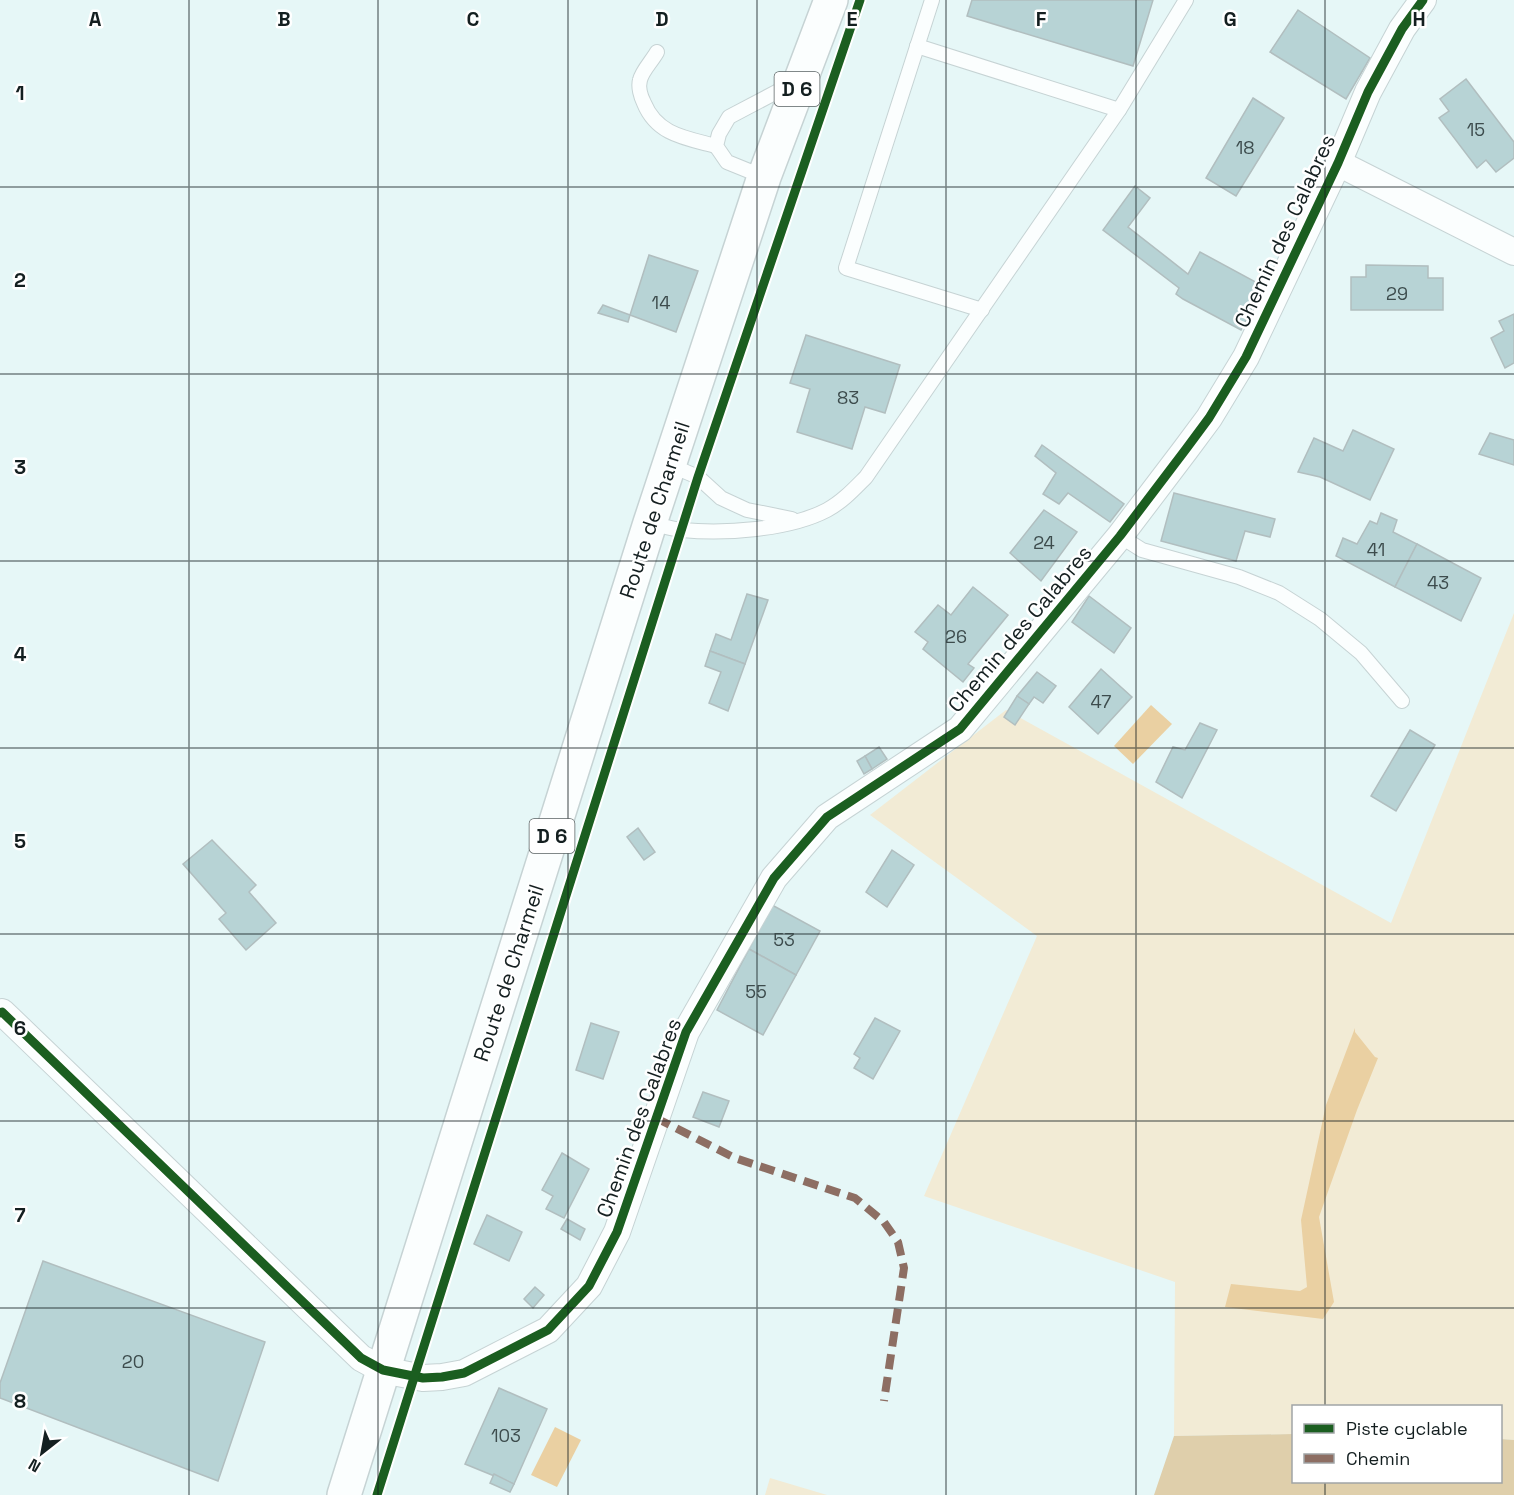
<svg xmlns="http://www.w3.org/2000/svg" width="1514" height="1495" viewBox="0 0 1514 1495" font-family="'Space Grotesk',sans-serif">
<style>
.green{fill:#f2ebd5}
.forest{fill:#dfcfab}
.water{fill:#ead0a2}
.building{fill:#b7d3d5;stroke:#b1bebf;stroke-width:1.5}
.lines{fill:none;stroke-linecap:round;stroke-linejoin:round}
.service-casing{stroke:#c6d3d4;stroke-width:16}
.minor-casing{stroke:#c6d3d4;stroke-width:28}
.primary-casing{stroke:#c6d3d4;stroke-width:36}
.service{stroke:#fbfefe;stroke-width:14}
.minor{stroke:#fbfefe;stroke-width:26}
.primary{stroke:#fbfefe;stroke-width:33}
.quiet{stroke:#8d6e63;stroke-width:8;stroke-dasharray:15 8;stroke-linecap:butt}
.cycleway-casing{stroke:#fff;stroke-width:13}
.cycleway{stroke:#1b5e20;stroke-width:9}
.grid{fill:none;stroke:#141f20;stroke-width:1.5;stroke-opacity:0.55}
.labels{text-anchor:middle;stroke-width:5;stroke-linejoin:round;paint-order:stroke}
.number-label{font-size:18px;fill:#3d4c4d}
.shield{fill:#fff;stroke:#5a6263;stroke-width:1.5}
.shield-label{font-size:20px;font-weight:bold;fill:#141f20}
.street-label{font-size:21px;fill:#141f20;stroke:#fff}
.grid-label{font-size:20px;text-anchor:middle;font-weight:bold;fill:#141f20;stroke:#fff;stroke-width:5;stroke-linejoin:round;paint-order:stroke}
</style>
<rect width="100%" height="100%" fill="#e6f7f7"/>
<g class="green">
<polygon points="1514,613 1514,1440 1501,1439 1500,1406 1294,1406 1293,1434 1174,1436 1175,1282 924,1196 1037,936 870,815 1006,710 1391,923"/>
<polygon points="770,1478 827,1495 765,1495"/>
</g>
<polygon class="forest" points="1293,1434 1294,1482 1500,1482 1501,1439 1514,1440 1514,1495 1154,1495 1174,1436"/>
<g class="water">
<polygon points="1151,705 1172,724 1133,764 1114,746"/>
<polygon points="1355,1028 1355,1032 1375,1057 1378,1058 1357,1110 1319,1217 1334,1302 1323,1319 1225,1307 1231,1284 1300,1291 1307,1287 1301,1220 1326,1105"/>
<polygon points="555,1427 581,1440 557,1487 531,1475"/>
</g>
<g class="building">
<polygon points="972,0 1153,0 1133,66 967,16"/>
<polygon points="1298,10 1370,58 1346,99 1270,52"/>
<polygon points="1466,79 1514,142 1514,158 1496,172 1486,160 1477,168 1439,118 1449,111 1440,99"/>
<polygon points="1253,98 1284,118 1236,196 1206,178"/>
<polygon points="1135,186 1150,198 1128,227 1188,274 1200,252 1263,286 1241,330 1183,299 1176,294 1179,288 1103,230"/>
<polygon points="649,255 698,271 676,332 630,315"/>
<polygon points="1366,265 1428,266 1428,278 1443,278 1443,310 1351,310 1351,277 1366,277"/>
<polygon points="603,305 630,315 628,322 598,313"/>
<polygon points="1514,314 1514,363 1505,368 1491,338 1504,331 1499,321"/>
<polygon points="806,335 900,365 885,413 865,407 852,449 797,432 810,389 790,383"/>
<polygon points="1353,430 1394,449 1370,500 1320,477 1298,472 1314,438 1343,451"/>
<polygon points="1490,433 1514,440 1514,465 1479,454"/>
<polygon points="1042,445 1124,504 1110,522 1068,493 1059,504 1043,494 1056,473 1035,456"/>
<polygon points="1174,493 1275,519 1270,537 1245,531 1236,561 1161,541"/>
<polygon points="1044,510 1077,532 1041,581 1010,553"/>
<polygon points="1381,513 1397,520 1393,532 1417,544 1395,587 1336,556 1343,538 1357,544 1370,521 1377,524"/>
<polygon points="1417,544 1481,578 1461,621 1395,587"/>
<polygon points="973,587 1008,615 968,664 974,668 963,682 923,649 928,642 915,632 938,605 951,615"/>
<polygon points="747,594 768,600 745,664 710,651 716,634 731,640"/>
<polygon points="1089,596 1131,628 1114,653 1072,622"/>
<polygon points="710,651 745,664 728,711 709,703 721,672 705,666"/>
<polygon points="1101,669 1132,697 1098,734 1069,707"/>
<polygon points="1037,672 1056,686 1043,703 1034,697 1029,704 1017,696"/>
<polygon points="1017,696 1029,704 1015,725 1004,717"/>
<polygon points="1200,723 1217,730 1182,798 1156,782 1173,747 1185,750"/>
<polygon points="1410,730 1435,745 1396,811 1371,796"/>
<polygon points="879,747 887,759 872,769 865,756"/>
<polygon points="865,756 872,769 864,774 857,761"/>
<polygon points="638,828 655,852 644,860 627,837"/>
<polygon points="212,840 256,885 249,892 276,923 246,950 219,919 226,913 183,864"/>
<polygon points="892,850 914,865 887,907 866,892"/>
<polygon points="772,905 820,931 796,975 749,949"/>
<polygon points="749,949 796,975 763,1035 717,1010"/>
<polygon points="875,1018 900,1031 873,1079 854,1068 860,1058 854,1054"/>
<polygon points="591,1023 619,1032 603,1079 576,1070"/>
<polygon points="703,1092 729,1101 719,1127 693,1117"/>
<polygon points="562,1153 589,1169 564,1218 546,1209 553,1196 542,1190"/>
<polygon points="487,1215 522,1232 509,1261 474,1244"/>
<polygon points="567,1219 585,1229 580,1240 561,1229"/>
<polygon points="43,1261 265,1342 218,1481 0,1398 0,1383"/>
<polygon points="535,1287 544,1295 533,1308 524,1299"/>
<polygon points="499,1388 547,1409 514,1484 465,1464"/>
<polygon points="494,1474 514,1484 510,1492 490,1483"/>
</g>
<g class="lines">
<g class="service-casing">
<g id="service">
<polyline points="932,0 846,268 982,310"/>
<polyline points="917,46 1119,110"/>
<path d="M 657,52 C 652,61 642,71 640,80 C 638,87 641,97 644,103 C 657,135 686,138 716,146"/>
<polyline points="764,177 727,162 716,146 719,134 729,117 784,88"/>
<polyline points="670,465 698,477 721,498 747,510 792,519"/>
<path d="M 650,523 C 660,525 671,529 682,530 C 724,534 789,530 827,510 C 842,502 854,489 866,477 L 1119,110 L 1186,0"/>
<polyline points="1120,536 1142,550 1239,577 1279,593 1320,619 1361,653 1402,701"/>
</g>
</g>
<g class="minor-casing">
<g id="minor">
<polyline points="1338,163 1514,252"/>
<polyline points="0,1013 2,1012 361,1358 383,1370 423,1378 442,1377 464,1373 548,1330 589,1286 617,1232 686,1032 774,878 827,817 960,729 1120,536 1186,449 1209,418 1246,357 1338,163 1368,92 1402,29 1423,0"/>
</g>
</g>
<g class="primary-casing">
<polyline id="primary" points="344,1495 650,523 764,177 831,0"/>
</g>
<use href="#service" class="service"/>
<use href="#minor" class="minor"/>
<use href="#primary" class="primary"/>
<polyline class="quiet" points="656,1118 735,1158 855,1198 884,1222 898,1242 904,1268 884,1401"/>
<g class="cycleway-casing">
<g id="cycleway">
<polyline points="0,1013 2,1012 361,1358 383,1370 423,1378 442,1377 464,1373 548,1330 589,1286 617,1232 686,1032 774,878 827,817 960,729 1120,536 1186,449 1209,418 1246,357 1338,163 1368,92 1402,29 1423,0"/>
<polyline points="377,1495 698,477 860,0"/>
</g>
</g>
<use href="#cycleway" class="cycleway"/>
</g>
<path class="grid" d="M 189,0 L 189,1495M 378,0 L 378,1495M 568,0 L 568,1495M 757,0 L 757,1495M 946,0 L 946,1495M 1136,0 L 1136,1495M 1325,0 L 1325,1406M 0,187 L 1514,187M 0,374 L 1514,374M 0,561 L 1514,561M 0,748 L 1514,748M 0,934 L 1514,934M 0,1121 L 1514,1121M 0,1308 L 1514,1308M 1325,1482 L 1325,1495"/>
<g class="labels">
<g class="number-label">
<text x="1476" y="136">15</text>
<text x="1245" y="154">18</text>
<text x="1397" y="300">29</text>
<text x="661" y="309">14</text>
<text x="848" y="404">83</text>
<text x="1044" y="549">24</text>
<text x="1376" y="556">41</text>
<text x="1438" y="589">43</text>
<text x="956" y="643">26</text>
<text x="1101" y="708">47</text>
<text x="784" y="946">53</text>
<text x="756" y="998">55</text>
<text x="133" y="1368">20</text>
<text x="506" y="1442">103</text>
</g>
<g class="shield">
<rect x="774.5" y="72" width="45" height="34" rx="4.5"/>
<rect x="529.5" y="819" width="45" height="34" rx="4.5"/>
</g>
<g class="shield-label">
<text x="797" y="96">D 6</text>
<text x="552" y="843">D 6</text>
</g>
<g class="street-label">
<text transform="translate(1285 231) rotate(-65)" y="7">Chemin des Calabres</text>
<text transform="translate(655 510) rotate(-72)" y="7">Route de Charmeil</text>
<text transform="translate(1020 629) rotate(-50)" y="7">Chemin des Calabres</text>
<text transform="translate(509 973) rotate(-72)" y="7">Route de Charmeil</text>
<text transform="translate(639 1118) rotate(-70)" y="7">Chemin des Calabres</text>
</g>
</g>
<g class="grid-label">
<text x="95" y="26">A</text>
<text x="284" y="26">B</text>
<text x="473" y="26">C</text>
<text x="662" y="26">D</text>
<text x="852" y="26">E</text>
<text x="1041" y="26">F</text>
<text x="1230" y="26">G</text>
<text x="1419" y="26">H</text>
<text x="20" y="100">1</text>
<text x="20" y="287">2</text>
<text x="20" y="474">3</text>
<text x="20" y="661">4</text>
<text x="20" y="848">5</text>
<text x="20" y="1035">6</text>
<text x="20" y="1222">7</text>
<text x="20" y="1408">8</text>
</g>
<rect x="1292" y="1405" width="210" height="78" fill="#ffffff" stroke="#a1a5a6" stroke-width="1.5"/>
<rect x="1304" y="1424" width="30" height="9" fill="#1b5e20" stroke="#a1a5a6" stroke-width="1.5"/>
<text x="1346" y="1435" font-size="18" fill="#141f20">Piste cyclable</text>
<rect x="1304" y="1454" width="30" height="9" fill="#8d6e63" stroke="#a1a5a6" stroke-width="1.5"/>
<text x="1346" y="1465" font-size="18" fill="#141f20">Chemin</text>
<g transform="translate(42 1453) rotate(211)" stroke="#ffffff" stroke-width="4.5" paint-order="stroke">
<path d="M0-4.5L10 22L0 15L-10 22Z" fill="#141f20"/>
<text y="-9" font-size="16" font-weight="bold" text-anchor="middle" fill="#141f20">N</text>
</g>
</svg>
